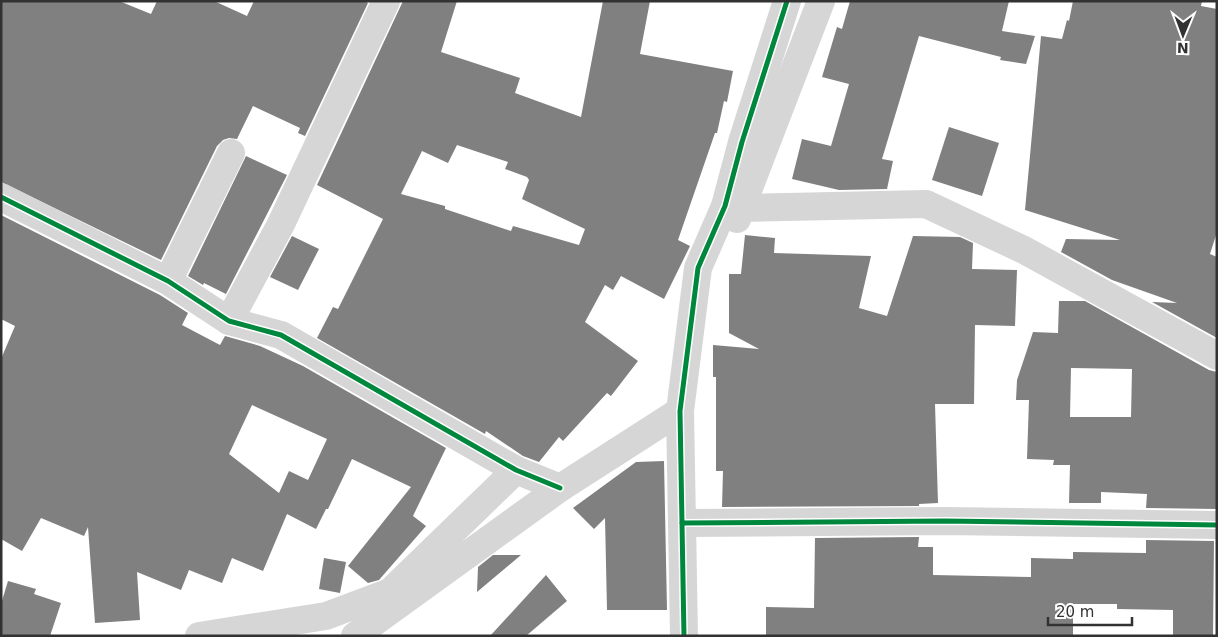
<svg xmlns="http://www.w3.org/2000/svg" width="1218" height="637" viewBox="0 0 1218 637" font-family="'DejaVu Sans',sans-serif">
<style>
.building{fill:#808080;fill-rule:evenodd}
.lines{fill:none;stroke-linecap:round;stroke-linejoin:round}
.minor{stroke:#d6d6d6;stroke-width:28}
.cycleway-casing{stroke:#fff;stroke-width:8}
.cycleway{stroke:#00873e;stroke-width:5}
</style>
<rect width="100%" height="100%" fill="#fff"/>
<g class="building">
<polygon points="1,1 119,1 151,14 157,1 214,1 247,16 254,1 364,1 368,3 305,136 298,133 300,128 253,106 237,139 229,138 223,140 217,146 161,260 1,182"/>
<path d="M 403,1 L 457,1 L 441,52 L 520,78 L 515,93 L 581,117 L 603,1 L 650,1 L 640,54 L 733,71 L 727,102 L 724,101 L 717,133 L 715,133 L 678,240 L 690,246 L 664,299 L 621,276 L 613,290 L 605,285 L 585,322 L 638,361 L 611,396 L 607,393 L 563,441 L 559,437 L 539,462 L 523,456 L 486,431 L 485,434 L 317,338 L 333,307 L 338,309 L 383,219 L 317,185 ZM 457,145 L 508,162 L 505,169 L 527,177 L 529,180 L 522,199 L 585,229 L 579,245 L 513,226 L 511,231 L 445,209 L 445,206 L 401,194 L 422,151 L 448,163 Z"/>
<polygon points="850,1 1009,1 1002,31 1035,36 1026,64 1000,60 1001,57 919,36 882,159 893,161 887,189 839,190 792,179 802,139 831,146 849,84 822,77 837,27 842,29"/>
<polygon points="1073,1 1202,1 1201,6 1217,9 1217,232 1210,254 1217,257 1217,338 1152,302 1177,303 1112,280 1061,252 1066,239 1120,240 1025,210 1041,36 1062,39 1067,20 1069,21"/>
<polygon points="949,127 999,143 982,196 932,180"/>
<polygon points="246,156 287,175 226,294 204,283 203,285 188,276"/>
<path d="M 1,215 L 160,295 L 188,313 L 182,325 L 220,345 L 225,336 L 260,346 L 303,366 L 446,448 L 413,516 L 426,526 L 379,580 L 368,583 L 348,566 L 411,487 L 352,459 L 328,509 L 326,509 L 316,529 L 287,514 L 263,571 L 232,558 L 222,583 L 189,570 L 181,590 L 137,572 L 140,620 L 95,623 L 88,527 L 84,536 L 41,518 L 22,551 L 1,539 L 1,359 L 15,326 L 1,319 ZM 252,405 L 327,439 L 308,480 L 289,471 L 279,493 L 229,454 Z"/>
<polygon points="745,235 775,238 774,253 871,256 859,308 887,316 913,236 960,237 973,243 972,269 1017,270 1015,326 975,325 974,404 935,404 938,503 919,504 919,506 722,507 723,471 716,471 716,377 713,377 713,345 759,349 729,333 729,274 741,274"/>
<polygon points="292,236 319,249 298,290 270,277"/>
<path d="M 1059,301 L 1085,301 L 1209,370 L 1217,372 L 1217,509 L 1146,508 L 1147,494 L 1101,492 L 1101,503 L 1069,503 L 1070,465 L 1053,465 L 1054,460 L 1027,459 L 1029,400 L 1016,400 L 1017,380 L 1033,332 L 1058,333 ZM 1071,368 L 1132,369 L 1131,417 L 1070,417 Z"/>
<polygon points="664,461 667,610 607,610 605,518 594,529 573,508 636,462"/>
<polygon points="919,537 918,547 933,547 933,575 1031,577 1031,558 1073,559 1073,552 1146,553 1146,540 1214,541 1213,636 1173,636 1173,610 1117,609 1117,604 1073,604 1073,636 766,636 766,607 814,608 815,538"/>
<polygon points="493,555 521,555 477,592 478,567"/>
<polygon points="324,558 346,562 340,593 319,589"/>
<polygon points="546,575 567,601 526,636 490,636"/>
<polygon points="8,581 36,589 34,594 61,603 50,636 1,636 1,604"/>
</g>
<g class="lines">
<g class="minor">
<polyline points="1,197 168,281 229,321 281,335 516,470 560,488"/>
<polyline points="725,206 741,208 926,204 1024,250 1217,356"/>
<polyline points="737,219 821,1"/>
<polyline points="168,281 231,153"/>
<polyline points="229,321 281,224 386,1"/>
<polyline points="682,523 945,521 1217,525"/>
<polyline points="199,636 326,616 390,592 516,470"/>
<polyline points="355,636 560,488 680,411"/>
<polyline points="684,636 680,411 698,268 725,206 742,142 787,1"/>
</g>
<g class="cycleway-casing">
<g id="cycleway">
<polyline points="1,197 168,281 229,321 281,335 516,470 560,488"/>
<polyline points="682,523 945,521 1217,525"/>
<polyline points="684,636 680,411 698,268 725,206 742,142 787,1"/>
</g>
</g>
<use href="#cycleway" class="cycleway"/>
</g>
<rect width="1218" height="637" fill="none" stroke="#323232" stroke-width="5"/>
<g transform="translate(1183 35) rotate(181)" stroke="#ffffff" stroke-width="4" paint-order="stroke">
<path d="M0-4L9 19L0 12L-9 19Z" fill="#323232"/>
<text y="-8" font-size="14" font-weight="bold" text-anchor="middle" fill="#323232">N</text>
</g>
<path d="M1048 617v8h84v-8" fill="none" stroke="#323232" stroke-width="2.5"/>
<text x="1056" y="617" font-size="15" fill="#323232" stroke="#ffffff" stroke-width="4" paint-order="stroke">20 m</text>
</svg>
